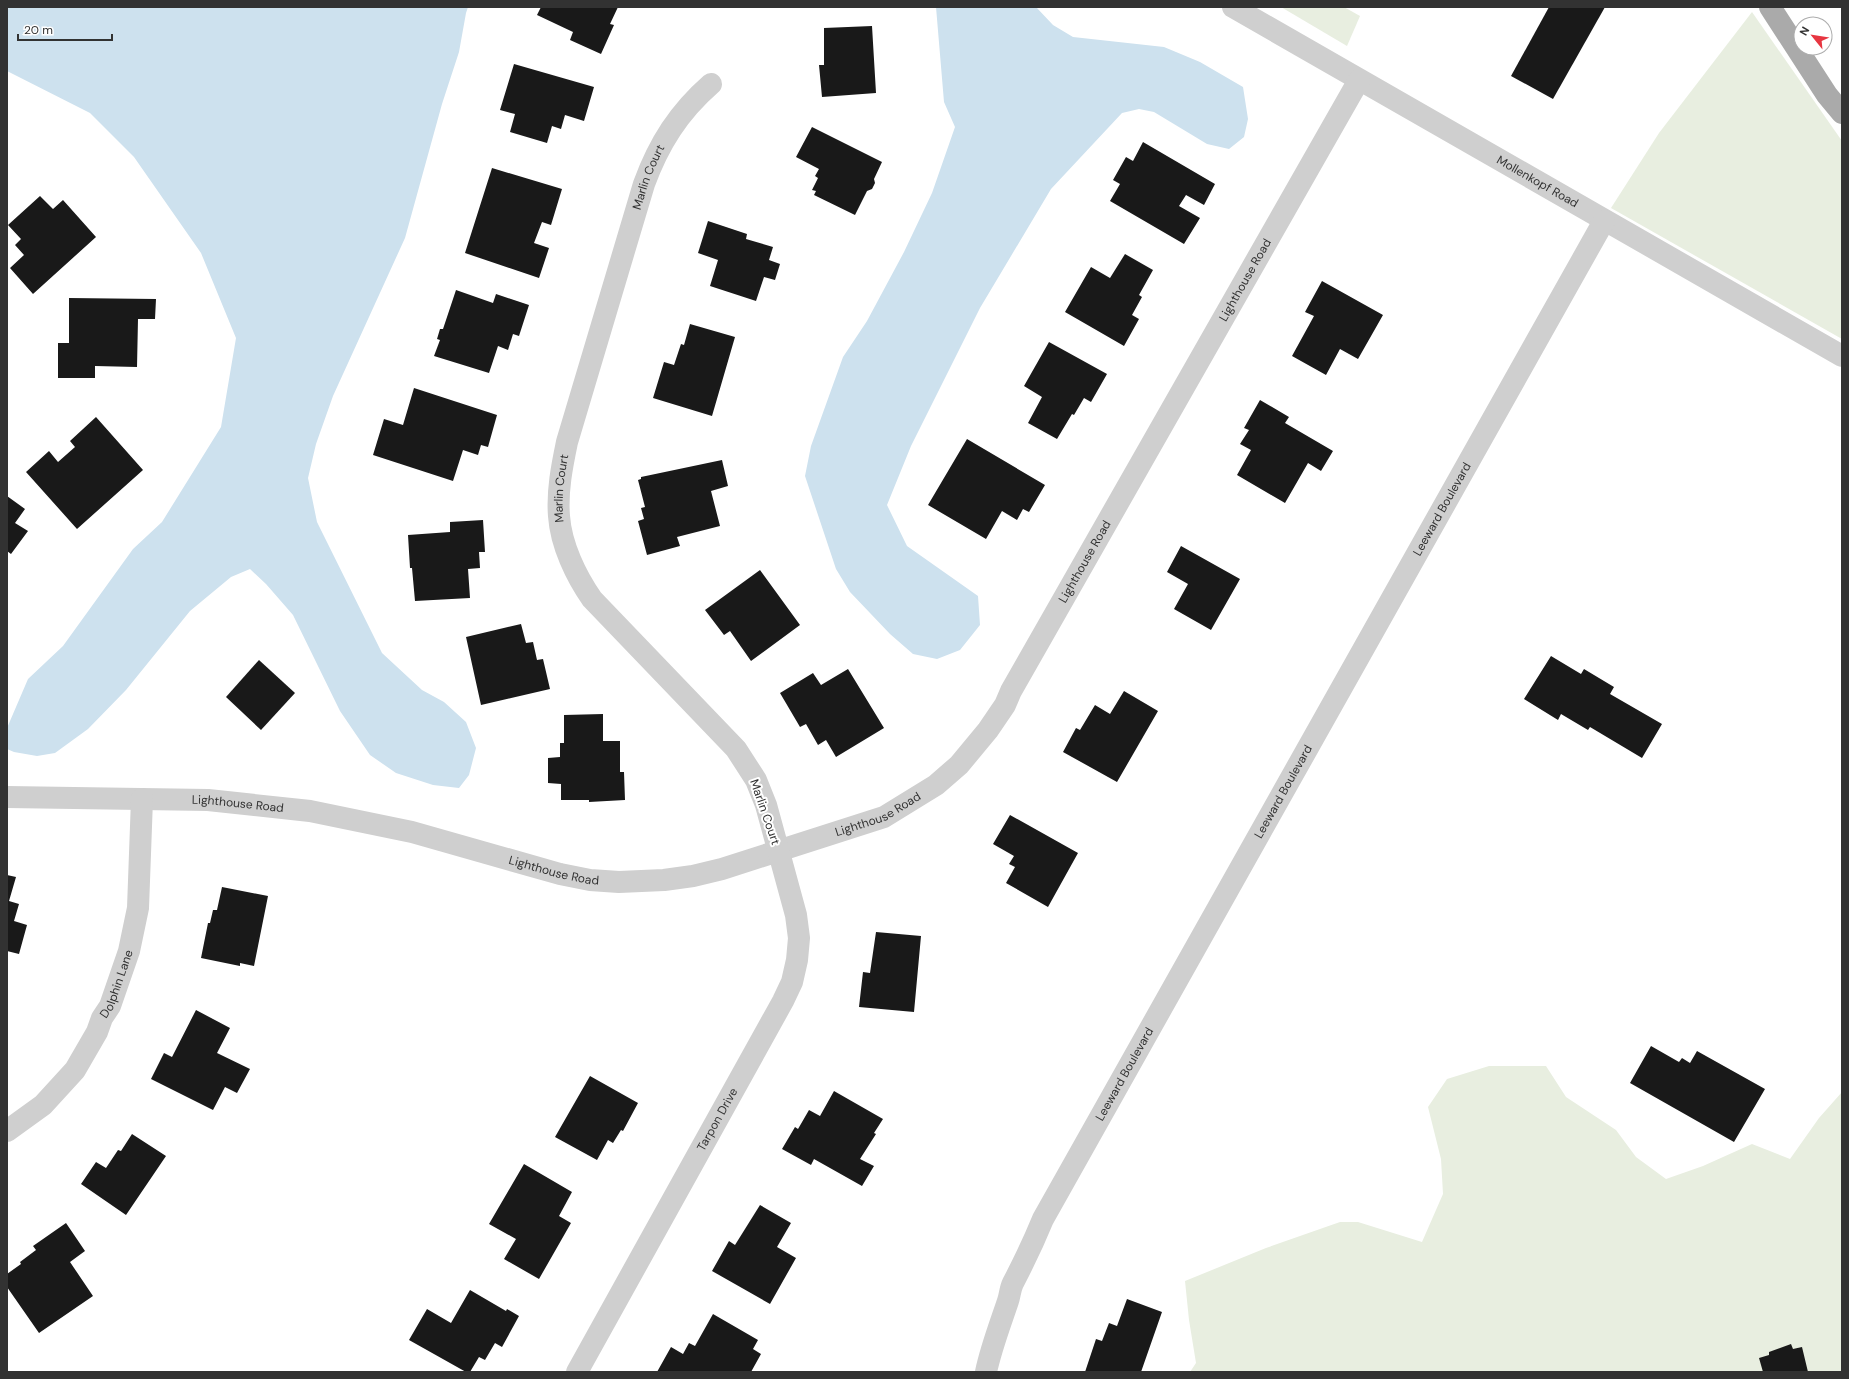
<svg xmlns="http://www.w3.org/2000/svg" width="1849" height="1379" viewBox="0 0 1849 1379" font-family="'DM Sans',sans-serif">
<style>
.green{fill:#e8eee0}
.water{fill:#cde1ee}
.building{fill:#191919}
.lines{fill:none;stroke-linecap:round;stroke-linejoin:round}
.minor{stroke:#cfcfcf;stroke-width:22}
.major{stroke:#aaa;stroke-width:22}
.labels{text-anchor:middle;stroke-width:4;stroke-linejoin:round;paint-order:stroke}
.street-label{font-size:12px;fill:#323232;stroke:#fff}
</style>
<rect width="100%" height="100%" fill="#fff"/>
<g class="green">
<polygon points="1281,7 1344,7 1360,16 1347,46"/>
<polygon points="1752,12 1842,141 1842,339 1611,208 1659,133"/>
<polygon points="1489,1066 1546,1066 1566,1097 1616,1130 1636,1157 1666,1179 1703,1166 1752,1144 1790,1159 1819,1118 1842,1092 1842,1372 1190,1372 1196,1363 1189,1320 1185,1281 1266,1248 1340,1222 1358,1222 1422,1242 1443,1194 1441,1159 1428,1107 1447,1079"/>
</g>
<g class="water">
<polygon points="7,7 468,7 466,13 459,52 442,104 405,238 333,396 316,444 308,478 317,522 382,653 422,690 444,702 466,722 476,748 469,775 459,788 433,785 396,773 370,755 340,711 293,615 266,584 250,569 231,577 190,611 126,690 88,729 55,753 37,756 14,752 7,749 7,728 28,679 63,646 133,549 162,522 221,427 236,338 201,253 134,157 90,113 7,71"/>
<polygon points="936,7 1036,7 1053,25 1073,37 1164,47 1200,62 1243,87 1248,119 1244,137 1229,149 1207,144 1154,112 1139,109 1122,113 1051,189 980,308 911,446 887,505 907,546 978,596 980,625 960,650 937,659 913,654 890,634 850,592 836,569 805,476 811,446 843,357 867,321 904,252 932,193 955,127 944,102"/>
</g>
<g class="building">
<polygon points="541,7 618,7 610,24 614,25 601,54 570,40 573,32 537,15"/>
<polygon points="1549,7 1605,7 1553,99 1511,76"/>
<polygon points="872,26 876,93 822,97 819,65 824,65 824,28"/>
<polygon points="514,64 594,87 584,121 565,115 561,129 552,126 547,143 510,132 515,114 500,110"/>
<polygon points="812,127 882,162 874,179 875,183 872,189 867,191 855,215 814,195 816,191 812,190 818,178 815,176 819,169 796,157"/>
<polygon points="1143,142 1215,184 1204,205 1186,195 1179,206 1200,218 1184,244 1110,201 1120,184 1113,180 1126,157 1133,161"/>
<polygon points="492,168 562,189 551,225 542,222 534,243 549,248 539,278 465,253"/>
<polygon points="40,196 53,209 63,200 96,237 33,294 10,268 24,255 15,245 21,239 8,225"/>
<polygon points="708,221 747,234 746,239 773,247 769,260 780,264 775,280 764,277 756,301 710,286 718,260 698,253"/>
<polygon points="1125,254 1153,270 1139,295 1142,297 1132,315 1139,319 1124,346 1065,312 1091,267 1110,278"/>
<polygon points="1322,281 1383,315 1358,359 1340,349 1326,375 1292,356 1314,316 1305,312"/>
<polygon points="456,290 493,303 496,294 529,305 519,336 513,334 508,350 498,346 489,373 434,356 440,340 437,339 440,329 443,329"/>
<polygon points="69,298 156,299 155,319 138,319 137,367 95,366 95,378 58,378 58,343 69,343"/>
<polygon points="690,324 735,337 712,416 653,398 664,362 674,365 681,344 684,345"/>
<polygon points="1049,342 1107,374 1091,402 1084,398 1074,415 1072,414 1057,439 1028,423 1042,397 1024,386"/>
<polygon points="414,388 497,415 488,447 481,445 478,455 463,450 453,481 373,455 384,419 403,425"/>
<polygon points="1260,400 1289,417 1285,423 1333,451 1321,471 1308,463 1285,503 1237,475 1251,450 1240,444 1249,430 1244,428"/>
<polygon points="96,417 143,470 77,529 26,472 49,451 58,462 75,447 70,441"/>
<polygon points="967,439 1045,485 1029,512 1023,509 1017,520 1002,511 986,539 928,505"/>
<polygon points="722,460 728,486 711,491 720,526 677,537 680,546 647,555 638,521 644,519 641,508 645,507 638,480 641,479 641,477"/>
<polygon points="7,496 25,509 15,523 28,531 11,554 7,551"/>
<polygon points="483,520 485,552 479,552 480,568 468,569 470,598 415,601 412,568 410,568 408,535 450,532 450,522"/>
<polygon points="1181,546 1240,579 1211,630 1174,609 1188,584 1167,572"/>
<polygon points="760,570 800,625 751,661 730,631 724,635 705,610"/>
<polygon points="521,624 526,643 533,642 537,660 543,659 550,689 481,705 466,637"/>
<polygon points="1551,656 1581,674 1584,669 1614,687 1610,694 1662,724 1642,758 1590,727 1588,730 1561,714 1558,720 1524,699"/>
<polygon points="259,660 295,693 261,730 226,697"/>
<polygon points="848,669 884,728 836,757 826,740 818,745 806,724 800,727 780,693 813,673 821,685"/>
<polygon points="1124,691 1158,711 1117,782 1063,752 1076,728 1080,730 1095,705 1110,714"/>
<polygon points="603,714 603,741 620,741 620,772 624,772 625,800 589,802 589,800 561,800 561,784 548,783 548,758 560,757 560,743 564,743 564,715"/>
<polygon points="1010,815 1078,853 1048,907 1006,883 1015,867 1009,864 1014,856 993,844"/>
<polygon points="7,875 16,877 9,901 19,904 14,921 27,925 19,954 7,951"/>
<polygon points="222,887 268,896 254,966 240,963 240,966 201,958 208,923 210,923 213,910 217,910"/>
<polygon points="876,932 921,936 914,1012 859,1007 863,972 870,973"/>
<polygon points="196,1010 230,1028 217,1053 250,1069 237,1093 225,1087 213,1110 151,1079 164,1053 172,1057"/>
<polygon points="1651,1046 1679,1062 1682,1058 1690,1063 1697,1051 1765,1089 1734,1142 1630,1083"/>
<polygon points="590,1076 638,1103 623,1131 621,1130 613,1143 608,1140 597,1160 555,1137"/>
<polygon points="834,1091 883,1119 874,1133 876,1134 860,1159 874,1166 862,1186 814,1159 811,1165 782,1149 795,1127 798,1129 809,1110 820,1116"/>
<polygon points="132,1134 166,1156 126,1215 81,1184 96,1162 106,1168 118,1150 121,1151"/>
<polygon points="524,1164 572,1192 559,1216 571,1223 539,1279 504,1259 516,1239 489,1224"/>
<polygon points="760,1205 791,1223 777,1247 796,1258 770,1304 712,1271 729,1241 735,1245"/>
<polygon points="66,1223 85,1251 70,1262 93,1296 39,1333 7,1287 7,1274 21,1264 20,1262 36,1250 33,1246"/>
<polygon points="470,1290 506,1311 507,1309 519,1316 502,1347 495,1343 485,1360 479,1357 470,1372 466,1372 409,1340 427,1309 451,1323"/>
<polygon points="1127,1299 1162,1312 1141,1372 1085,1372 1096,1339 1102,1341 1109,1323 1117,1326"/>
<polygon points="713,1314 758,1340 753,1349 761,1354 751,1372 657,1372 671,1347 683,1354 689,1343 695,1346"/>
<polygon points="1791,1344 1793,1349 1802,1347 1808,1372 1763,1372 1759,1358 1769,1355 1769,1352"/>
</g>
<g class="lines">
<g class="minor">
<path id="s1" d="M 1233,7 L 1842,356"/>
<path id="s2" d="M 7,797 L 208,800 L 310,811 L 412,832 L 560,874 L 590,880 L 619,882 L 664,880 L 693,876 L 722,869 L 884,817 L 936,785 L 959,765 L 988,730 L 1005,705 L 1011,691 L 1359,80"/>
<path id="s3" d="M 7,1131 L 43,1105 L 75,1070 L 97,1032 L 102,1018 L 110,1006 L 129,951 L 138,908 L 142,799"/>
<path id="s4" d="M 577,1372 L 783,1001 L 792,982 L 797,960 L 799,938 L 796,915 L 766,805 L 756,780 L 736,749 L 592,599 C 576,576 561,545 559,516 C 557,491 562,466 567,442 L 644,184 C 659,143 679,112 711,84"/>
<path id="s5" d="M 986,1372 C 991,1348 1000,1325 1008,1301 C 1010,1295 1010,1289 1013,1283 C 1024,1262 1034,1241 1043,1219 L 1604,221"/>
</g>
<polyline class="major" points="1770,7 1827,95 1842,113"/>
</g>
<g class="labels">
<g class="street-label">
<text dy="4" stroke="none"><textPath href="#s4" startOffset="1341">Marlin Court</textPath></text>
<text dy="4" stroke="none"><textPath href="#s1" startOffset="351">Mollenkopf Road</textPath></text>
<text dy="4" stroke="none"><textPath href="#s2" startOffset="1551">Lighthouse Road</textPath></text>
<text dy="4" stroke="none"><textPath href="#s4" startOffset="1017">Marlin Court</textPath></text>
<text dy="4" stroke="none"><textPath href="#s5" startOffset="978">Leeward Boulevard</textPath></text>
<text dy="4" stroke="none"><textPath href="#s2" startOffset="1227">Lighthouse Road</textPath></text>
<text dy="4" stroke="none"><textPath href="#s5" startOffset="654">Leeward Boulevard</textPath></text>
<text dy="4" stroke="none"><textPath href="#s2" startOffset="231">Lighthouse Road</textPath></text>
<text transform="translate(765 812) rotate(71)" y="4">Marlin Court</text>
<text dy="4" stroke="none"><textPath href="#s2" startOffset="891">Lighthouse Road</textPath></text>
<text dy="4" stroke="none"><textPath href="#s2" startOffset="555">Lighthouse Road</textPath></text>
<text dy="4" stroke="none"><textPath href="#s3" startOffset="188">Dolphin Lane</textPath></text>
<text dy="4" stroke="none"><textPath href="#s5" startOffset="330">Leeward Boulevard</textPath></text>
<text dy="4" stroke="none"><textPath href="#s4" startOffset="289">Tarpon Drive</textPath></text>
</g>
</g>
<rect width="1849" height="1379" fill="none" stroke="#323232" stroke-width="16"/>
<g transform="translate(1813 36) rotate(300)"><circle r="19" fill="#ffffff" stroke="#adadad"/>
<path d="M0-3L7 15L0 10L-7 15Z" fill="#e73641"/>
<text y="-6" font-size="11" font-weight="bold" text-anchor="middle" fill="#323232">N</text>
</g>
<path d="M18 34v6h94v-6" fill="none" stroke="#323232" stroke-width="2"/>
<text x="24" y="34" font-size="12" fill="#323232" stroke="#ffffff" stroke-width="3" paint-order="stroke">20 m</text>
</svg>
